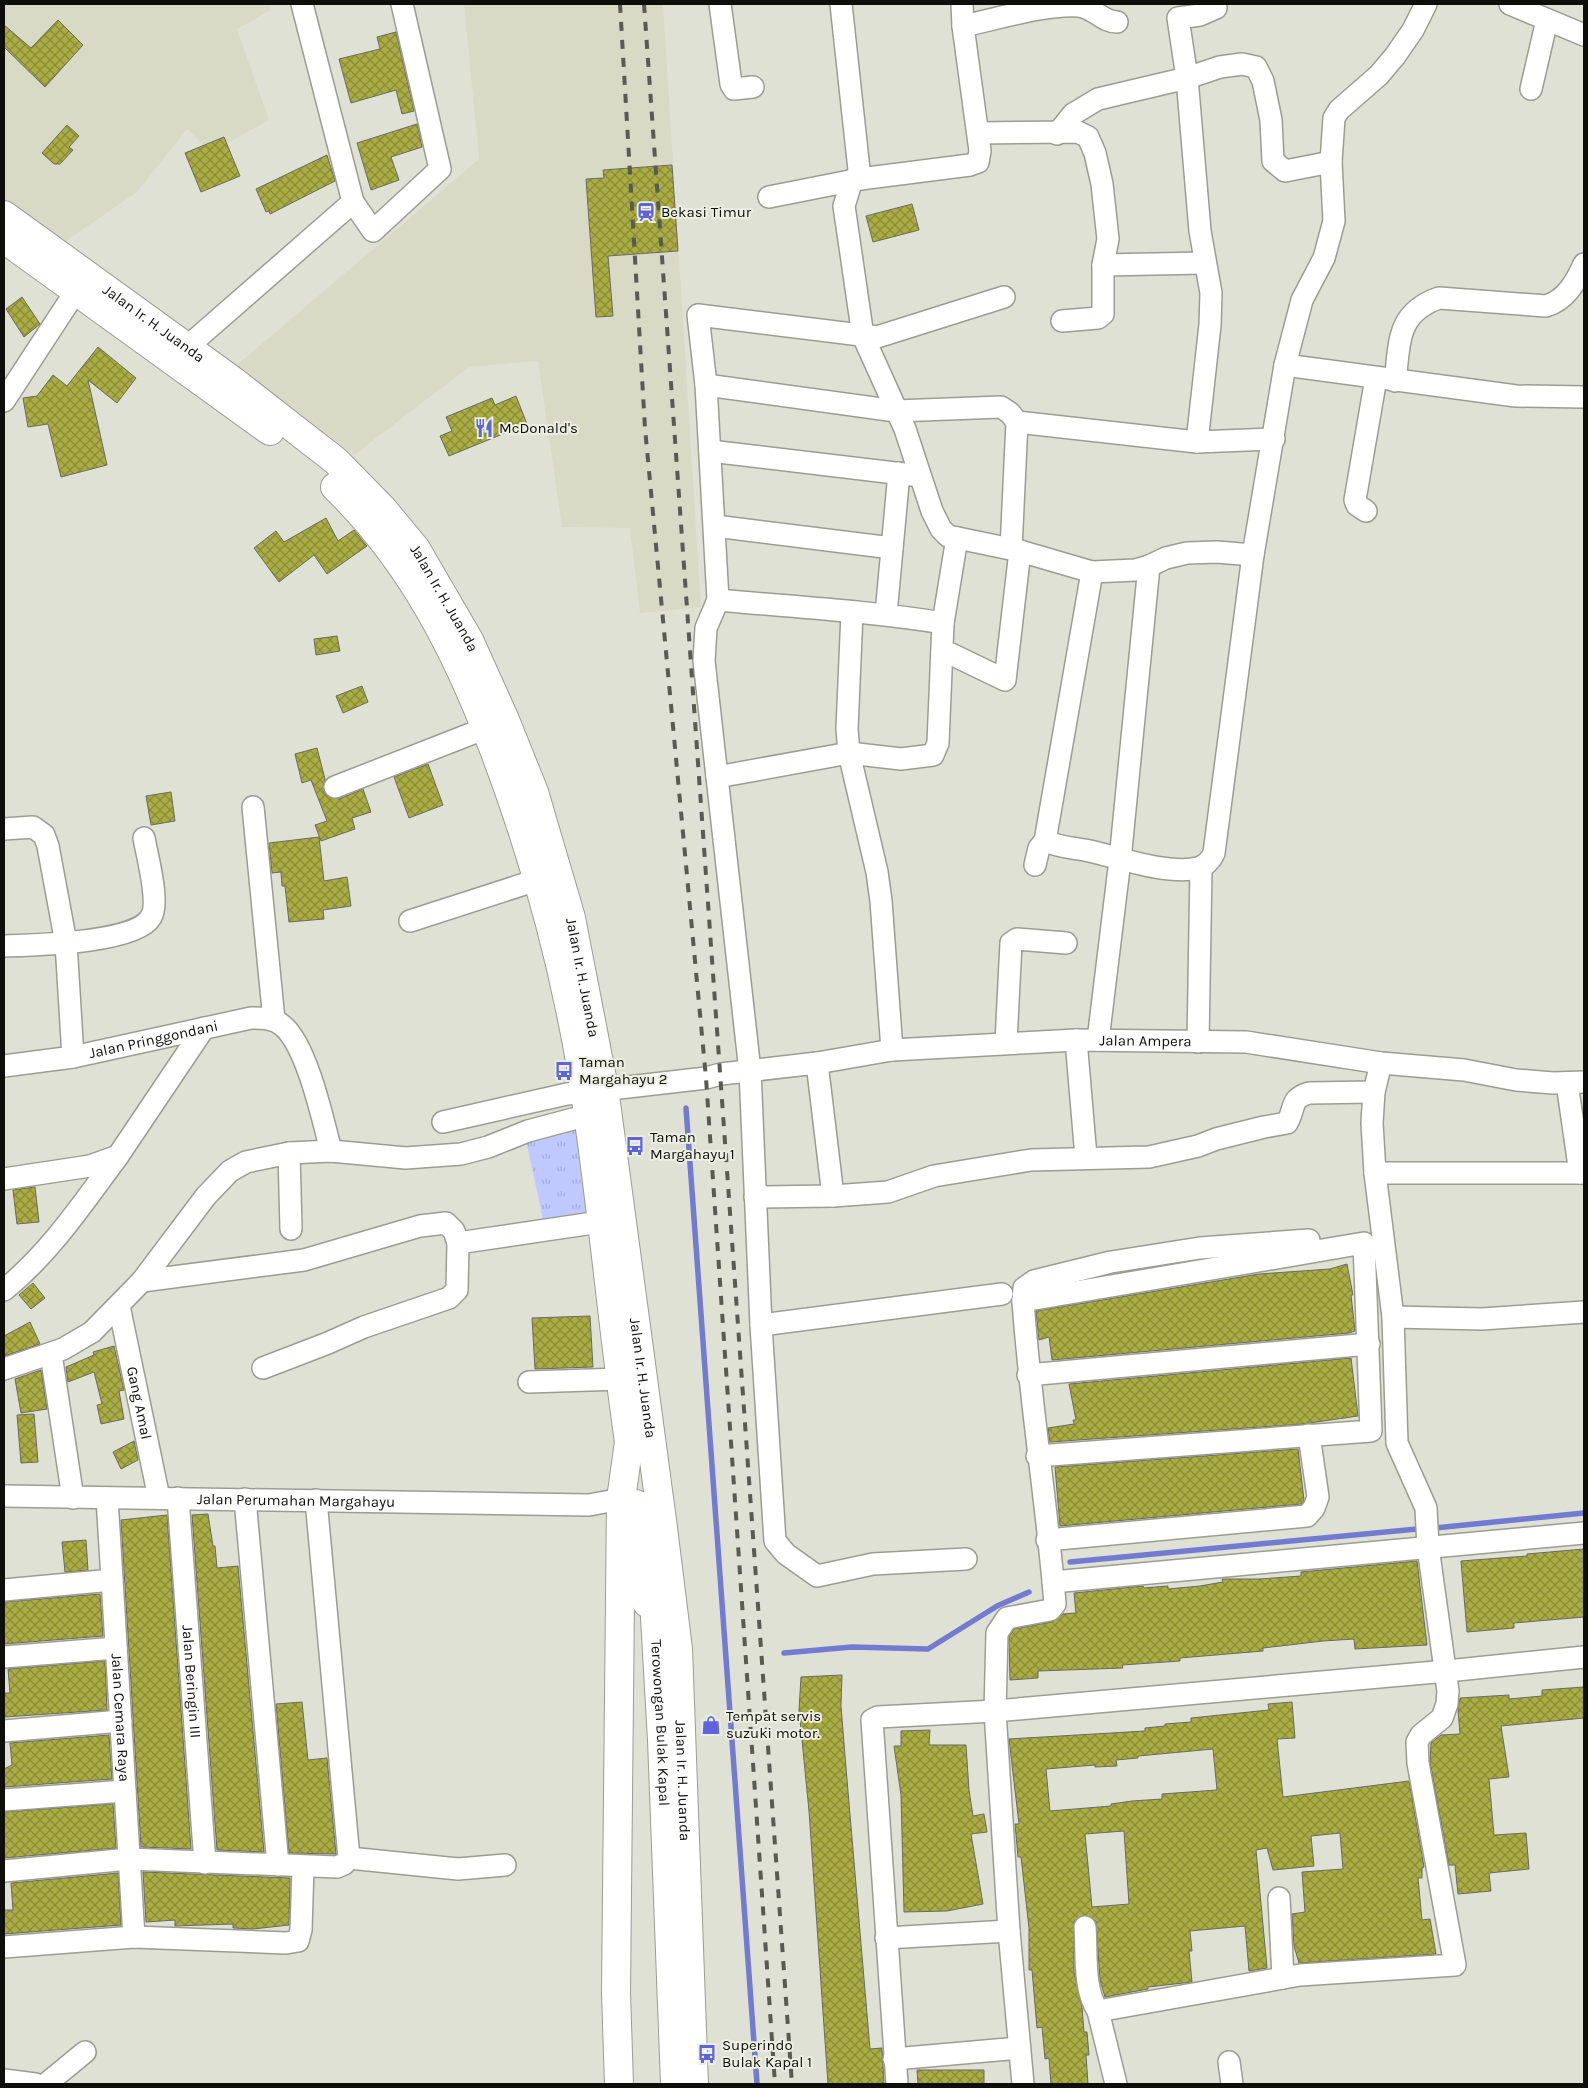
<svg xmlns="http://www.w3.org/2000/svg" width="1588" height="2088" viewBox="0 0 1588 2088" font-family="Karla,sans-serif">
<style>
.built{fill:#d8dac6}
.grass{fill:url(#grass-tufts)}
.lines{fill:none;stroke-linecap:round;stroke-linejoin:round}
.stream{stroke:#737bd0;stroke-width:5.5}
.building{fill:url(#building-cross-hatch);stroke:#6a6b61;fill-rule:evenodd}
.minor-casing{stroke:#9b9d91;stroke-width:24}
.highway-casing{stroke:#9b9d91;stroke-width:30}
.minor{stroke:#fff;stroke-width:21}
.highway{stroke:#fff;stroke-width:28}
.rail{stroke:#595a53;stroke-width:4;stroke-dasharray:9 9;stroke-linecap:butt}
.labels{text-anchor:middle;stroke-width:4;stroke-linejoin:round;paint-order:stroke}
.poi-label{font-size:15px;fill:#0e0f0b;stroke:#edeee2;text-anchor:start}
.street-label{font-size:15px;fill:#0e0f0b;stroke:#edeee2}
</style>
<defs>
<pattern id="grass-tufts" width="24" height="20" patternUnits="userSpaceOnUse" patternTransform="scale(1.25)"><rect width="24" height="20" fill="#c0c9fd"/><path d="M3 7l-1-3M5 7V3M7 7l1-3M15 17l-1-3M17 17v-4M19 17l1-3" fill="none" stroke="#a4abd8"/></pattern>
<pattern id="building-cross-hatch" width="8" height="8" patternUnits="userSpaceOnUse" patternTransform="scale(1.25)"><rect width="8" height="8" fill="#aaad44"/><path d="M0 0l8 8M0 8l8-8" fill="none" stroke="#898b37"/></pattern>
</defs>
<rect width="100%" height="100%" fill="#e0e1d5"/>
<g class="built">
<polygon points="4,4 268,4 271,10 237,29 269,120 211,152 187,129 137,192 63,243 4,199"/>
<polygon points="464,4 663,4 701,607 640,613 630,528 562,527 538,361 469,367 354,455 237,365 479,159"/>
</g>
<polygon class="grass" points="580,1126 586,1213 543,1219 526,1141"/>
<g class="lines">
<g class="stream">
<polyline points="686,1108 757,2084"/>
<polyline points="1435,1528 1584,1513"/>
<polyline points="1070,1562 1417,1529"/>
<polyline points="784,1653 852,1647 928,1649 997,1606 1029,1592"/>
</g>
</g>
<g class="building">
<polygon points="58,20 83,45 45,87 4,47 4,25 31,48"/>
<polygon points="396,32 414,111 402,114 396,90 351,103 339,59 380,49 377,37"/>
<polygon points="417,124 422,147 391,157 399,180 371,190 357,143"/>
<polygon points="67,125 79,136 69,147 73,150 60,164 54,164 42,153"/>
<polygon points="224,137 240,176 201,192 185,153"/>
<polygon points="327,155 335,181 270,214 269,211 266,212 256,189"/>
<polygon points="672,165 678,251 608,256 613,316 596,317 586,179 604,178 603,170"/>
<polygon points="912,204 919,230 873,242 866,216"/>
<polygon points="22,297 40,324 24,337 6,309"/>
<polygon points="98,347 136,378 117,403 88,380 107,465 61,477 48,424 28,427 23,398 37,396 53,375 67,386"/>
<polygon points="516,396 527,424 449,456 440,436 452,431 446,417 492,398 495,405"/>
<polygon points="326,518 338,541 354,530 367,546 327,574 314,555 279,582 254,548 276,531 284,542"/>
<polygon points="337,636 340,651 316,655 314,639"/>
<polygon points="362,686 368,702 343,713 336,696"/>
<polygon points="317,748 325,779 323,791 327,796 339,799 363,789 371,812 352,818 355,829 321,841 315,825 327,821 311,780 302,783 295,754"/>
<polygon points="428,764 443,805 409,818 394,777"/>
<polygon points="171,792 175,821 151,825 146,796"/>
<polygon points="319,837 324,881 347,877 351,906 323,910 324,919 289,922 285,886 282,886 281,872 272,873 269,843"/>
<polygon points="35,1187 39,1222 17,1224 13,1190"/>
<polygon points="1347,1264 1353,1295 1351,1295 1355,1331 1349,1333 1052,1360 1049,1337 1039,1340 1036,1311 1259,1274 1330,1269"/>
<polygon points="33,1283 45,1298 31,1309 19,1295"/>
<polygon points="590,1316 593,1367 535,1369 532,1318"/>
<polygon points="30,1322 40,1344 4,1356 4,1336"/>
<polygon points="114,1346 124,1390 119,1391 124,1419 101,1424 97,1405 102,1404 94,1372 68,1382 66,1367 94,1355 93,1352"/>
<polygon points="1351,1358 1358,1416 1303,1424 1050,1442 1048,1428 1074,1424 1073,1420 1076,1420 1069,1384"/>
<polygon points="41,1370 47,1409 21,1413 15,1379"/>
<polygon points="34,1414 38,1462 21,1463 17,1415"/>
<polygon points="134,1441 138,1460 121,1469 113,1452"/>
<polygon points="1298,1449 1304,1500 1301,1504 1060,1526 1055,1467"/>
<polygon points="208,1514 213,1546 215,1546 217,1568 238,1566 264,1852 217,1850 192,1515"/>
<polygon points="167,1515 191,1849 141,1847 121,1520"/>
<polygon points="86,1540 88,1570 65,1572 62,1542"/>
<polygon points="1584,1549 1584,1617 1514,1623 1514,1628 1467,1632 1461,1561 1527,1556 1527,1554"/>
<polygon points="1417,1561 1427,1645 1355,1649 1354,1639 1323,1641 1263,1648 1263,1651 1180,1658 1180,1661 1122,1665 1123,1668 1038,1671 1038,1678 1010,1680 1009,1637 1014,1629 1052,1622 1063,1614 1076,1613 1074,1593 1143,1586 1144,1588 1168,1586 1168,1589 1200,1586 1223,1582 1222,1579 1260,1579 1301,1576 1301,1572"/>
<polygon points="100,1594 103,1636 4,1644 4,1602"/>
<polygon points="105,1661 107,1710 4,1717 4,1693 10,1693 8,1669"/>
<polygon points="842,1675 841,1706 845,1756 870,2049 882,2048 884,2083 868,2084 828,2084 809,1811 799,1710 801,1677"/>
<polygon points="1584,1687 1584,1718 1501,1726 1509,1777 1489,1779 1494,1835 1526,1833 1529,1869 1489,1873 1491,1891 1458,1894 1455,1865 1449,1865 1430,1762 1431,1743 1441,1735 1460,1734 1458,1710 1460,1698 1509,1695 1509,1699 1542,1696 1542,1690"/>
<polygon points="302,1702 308,1760 327,1758 336,1854 289,1853 276,1704"/>
<path d="M 1292,1702 L 1295,1738 L 1277,1739 L 1283,1797 L 1409,1781 L 1424,1867 L 1422,1868 L 1422,1878 L 1418,1878 L 1422,1920 L 1430,1919 L 1436,1954 L 1299,1963 L 1294,1946 L 1292,1914 L 1305,1912 L 1302,1872 L 1343,1869 L 1340,1833 L 1311,1836 L 1314,1866 L 1273,1870 L 1267,1848 L 1256,1850 L 1267,1968 L 1249,1971 L 1245,1926 L 1190,1931 L 1192,1951 L 1189,1951 L 1192,1982 L 1148,1987 L 1148,1989 L 1105,1997 L 1100,1980 L 1096,1921 L 1085,1915 L 1074,1921 L 1074,1972 L 1082,2007 L 1084,2032 L 1087,2032 L 1089,2055 L 1086,2055 L 1088,2084 L 1051,2084 L 1049,2058 L 1045,2059 L 1042,2027 L 1037,2028 L 1032,1970 L 1029,1970 L 1029,1928 L 1021,1857 L 1018,1857 L 1015,1824 L 1019,1824 L 1009,1739 L 1145,1731 L 1145,1728 L 1165,1726 L 1165,1724 L 1191,1722 L 1191,1718 L 1269,1710 L 1268,1704 ZM 1213,1749 L 1217,1790 L 1162,1794 L 1162,1799 L 1132,1801 L 1111,1804 L 1111,1806 L 1050,1811 L 1046,1769 L 1095,1765 L 1095,1767 L 1117,1766 L 1116,1760 L 1138,1758 L 1138,1756 ZM 1124,1831 L 1129,1904 L 1092,1907 L 1085,1834 Z"/>
<polygon points="930,1730 929,1745 966,1745 969,1790 973,1816 984,1814 987,1832 971,1834 983,1904 947,1911 904,1912 901,1795 894,1746 901,1746 901,1731"/>
<polygon points="109,1735 112,1779 4,1787 4,1769 12,1765 10,1743"/>
<polygon points="113,1804 116,1848 4,1858 4,1812"/>
<polygon points="143,1872 290,1878 289,1925 253,1929 233,1928 233,1924 175,1926 175,1920 146,1922"/>
<polygon points="118,1873 121,1925 4,1934 4,1910 13,1910 11,1883"/>
<polygon points="917,2070 984,2070 984,2084 918,2084"/>
</g>
<g class="lines">
<g class="minor-casing">
<g id="minor">
<polyline points="720,4 731,84 734,89 753,87"/>
<polyline points="841,4 860,179"/>
<polyline points="1510,4 1584,35"/>
<path d="M 963,26 C 997,19 1045,4 1078,6 C 1094,7 1102,22 1117,22"/>
<polyline points="1531,89 1547,20"/>
<polyline points="978,133 1078,132 1088,137 1095,153 1102,184 1108,239 1103,265 1103,314 1098,318 1062,321"/>
<polyline points="1057,134 1073,114 1098,99 1187,78 1220,67 1242,64 1256,67 1263,81 1271,120 1273,161 1285,171 1331,162"/>
<polyline points="852,180 844,206 863,336 905,429 932,511 941,529 948,536 1020,551 1092,572 1135,570 1149,566 1166,558 1187,553 1217,552 1253,555"/>
<polyline points="769,197 860,179 970,165 978,162 980,151 963,26 962,4"/>
<polyline points="353,202 373,231 440,169 402,4"/>
<polyline points="1103,265 1205,263"/>
<polyline points="187,347 353,202 302,4"/>
<polyline points="1285,365 1516,396 1584,397"/>
<path d="M 1395,381 C 1400,343 1396,313 1439,298 L 1546,306 C 1566,300 1576,282 1584,264"/>
<polyline points="706,385 896,411 1001,407 1010,413 1017,422 1011,549"/>
<polyline points="4,401 76,291"/>
<polyline points="1017,422 1197,442 1274,439"/>
<polyline points="1197,442 1210,325 1211,293 1200,231 1187,78 1178,18 1200,15 1216,8 1215,4"/>
<polyline points="710,451 920,476"/>
<polyline points="1366,511 1357,505 1355,500 1376,378"/>
<polyline points="715,526 892,548"/>
<path d="M 718,600 C 793,607 869,611 943,623"/>
<polyline points="852,613 847,729 849,753 877,872 881,901 892,1050"/>
<polyline points="886,614 899,473"/>
<polyline points="942,652 951,654 1005,680 1020,551"/>
<polyline points="717,777 849,753 901,759 933,755 938,743 943,623 957,538"/>
<polyline points="335,787 486,728"/>
<polyline points="253,807 274,1020"/>
<polyline points="4,829 33,827 44,835 48,846 66,943 73,1057"/>
<path d="M 1045,841 C 1060,848 1078,848 1094,852 C 1122,859 1170,875 1198,868 C 1205,866 1211,860 1214,853 L 1253,555 L 1285,365 L 1302,300 L 1324,258 L 1334,221 L 1331,162 L 1334,118 L 1339,110 L 1379,75 L 1395,56 L 1413,30 L 1426,4"/>
<polyline points="1035,865 1039,848 1045,841 1092,572"/>
<polyline points="410,921 540,879"/>
<path d="M 4,946 C 33,945 137,943 151,917 C 160,903 147,855 144,838"/>
<polyline points="1076,1040 1086,1157"/>
<polyline points="1098,1040 1120,860 1149,566"/>
<polyline points="1006,1042 1011,943 1017,939 1066,943"/>
<polyline points="1198,1042 1201,868"/>
<polyline points="817,1063 833,1196"/>
<path id="s1" d="M 4,1066 L 73,1057 L 251,1018 C 262,1018 274,1018 283,1026 C 307,1046 323,1120 331,1151"/>
<polyline points="1567,1083 1580,1173 1584,1173"/>
<path id="s2" d="M 443,1122 L 567,1094 L 706,1078 L 721,1074 L 817,1063 L 892,1050 L 1076,1040 L 1246,1042 L 1381,1063 L 1464,1070 L 1516,1080 L 1553,1083 L 1584,1082"/>
<polyline points="289,1153 291,1229"/>
<polyline points="1375,1173 1580,1173"/>
<polyline points="4,1179 90,1166 118,1156 204,1028"/>
<path d="M 755,1197 L 833,1196 L 888,1192 L 934,1176 L 1031,1160 L 1149,1157 L 1198,1146 L 1216,1139 L 1264,1127 L 1287,1123 C 1296,1108 1289,1099 1309,1093 L 1374,1092"/>
<polyline points="142,1281 304,1260 420,1226 446,1223 454,1231 458,1243"/>
<path d="M 4,1290 C 50,1253 83,1203 118,1156"/>
<polyline points="1023,1301 1024,1288 1034,1281 1111,1262 1200,1248 1309,1240"/>
<path id="s3" d="M 119,1306 L 159,1498"/>
<polyline points="1393,1317 1482,1319 1584,1312"/>
<polyline points="761,1325 1002,1294"/>
<polyline points="51,1354 73,1498"/>
<polyline points="263,1368 328,1343 364,1327 449,1298 457,1290 458,1243 600,1222"/>
<polyline points="4,1369 63,1349 92,1332 142,1281 206,1196 230,1171 246,1162 289,1153 331,1151 406,1158 461,1154 488,1147 528,1131 588,1115"/>
<polyline points="1028,1375 1369,1344"/>
<polyline points="529,1382 620,1379"/>
<path id="s4" d="M 4,1496 L 589,1505 L 621,1499"/>
<path id="s5" d="M 107,1498 L 134,1937"/>
<path id="s6" d="M 178,1498 L 205,1863"/>
<polyline points="245,1499 278,1865"/>
<polyline points="1047,1540 1307,1516 1314,1508 1318,1497 1309,1435"/>
<polyline points="966,1559 873,1564 817,1576 786,1554 775,1541 761,1325 750,1071 704,661 706,628 718,600 706,385 698,315 877,337 1004,297"/>
<polyline points="1053,1582 1584,1533"/>
<polyline points="4,1590 112,1580"/>
<polyline points="4,1657 116,1648"/>
<polyline points="4,1731 121,1721"/>
<polyline points="4,1800 125,1791"/>
<polyline points="349,1858 458,1869 505,1865"/>
<polyline points="4,1871 129,1859 337,1867 344,1864 349,1858 316,1500"/>
<polyline points="1279,1898 1283,1978"/>
<path d="M 1085,1927 C 1087,1953 1083,1989 1098,2011"/>
<polyline points="886,1938 1009,1931"/>
<polyline points="4,1947 134,1937 286,1943 298,1941 301,1930 303,1867"/>
<polyline points="894,2059 1019,2048"/>
<polyline points="1229,2062 1232,2084"/>
<polyline points="4,2080 35,2084"/>
<polyline points="46,2084 85,2052"/>
<polyline points="897,2084 872,1720 878,1717 995,1711 1447,1671 1584,1657"/>
<path d="M 1023,2084 L 1009,1931 L 995,1711 L 997,1633 L 1007,1618 L 1050,1610 L 1055,1604 C 1047,1503 1030,1402 1023,1301 L 1364,1243 L 1371,1431 L 1037,1456"/>
<polyline points="1116,2084 1098,2011 1300,1975 1455,1965 1418,1763 1417,1742 1421,1735 1442,1718 1447,1704 1448,1691 1428,1547 1426,1508 1397,1443 1393,1317 1375,1173 1372,1123 1374,1092 1381,1063"/>
</g>
</g>
<g class="highway-casing">
<g id="highway">
<path id="s7" d="M 4,215 L 232,380 L 336,461 L 383,509 L 416,549 L 469,640 L 505,720 L 534,792 L 571,918 L 604,1088 L 663,1528 L 678,1649 L 694,2084"/>
<polyline points="4,239 270,431"/>
<path d="M 335,487 C 410,560 456,649 493,747 C 533,852 562,955 581,1067 C 601,1191 611,1317 629,1442 L 621,1499 L 616,1993 L 619,2084"/>
<polyline points="636,1504 647,1603"/>
<path id="s8" d="M 653,1583 L 662,1740 L 675,2084"/>
</g>
</g>
<use href="#minor" class="minor"/>
<use href="#highway" class="highway"/>
<g class="rail">
<polyline points="620,4 645,428 706,1078 775,2084"/>
<polyline points="644,4 792,2084"/>
</g>
</g>
<defs>
<g id="station-bare" transform="scale(1.5)"><path d="M-3-6H3Q5-6 5-4V2Q5 4 3 4L4.5 6H3L1.5 4h-3L-3 6H-4.5L-3 4Q-5 4-5 2V-4Q-5-6-3-6ZM-3.5-4v3h7v-3ZM-3.5 1v1.5H-2V1ZM2 1v1.5H3.5V1Z" fill="#5f63dc" stroke="#edeee2" stroke-width="2.5" paint-order="stroke"/></g>
<g id="restaurant-bare" transform="scale(1.5)"><path d="M-5-6h1v4h1v-4h1v4h1v-4h1v5L-1.5 .5V6h-2V.5L-5-1ZM5-6V6H3V1.5H1.5Q1.5-4 5-6Z" fill="#5f63dc" stroke="#edeee2" stroke-width="2.5" paint-order="stroke"/></g>
<g id="bus-bare" transform="scale(1.5)"><path d="M-5-6H5V4H4V6H2V4H-2V6H-4V4H-5ZM-3.5-4V0h7V-4ZM-3.5 1.2v1.5H-2V1.2ZM2 1.2v1.5H3.5V1.2Z" fill="#5f63dc" stroke="#edeee2" stroke-width="2.5" paint-order="stroke"/></g>
<g id="shop-bare" transform="scale(1.5)"><path d="M-5-2.5h2.3a2.7 3.5 0 0 1 5.4 0H5L5.5 6h-11ZM-1.5-2.5h3a1.5 2.3 0 0 0-3 0Z" fill="#5f63dc" stroke="#edeee2" stroke-width="2.5" paint-order="stroke"/></g>
</defs>
<g fill-rule="evenodd">
<use href="#station-bare" x="646" y="212"/>
<use href="#restaurant-bare" x="484" y="428"/>
<use href="#bus-bare" x="564" y="1071"/>
<use href="#bus-bare" x="635" y="1146"/>
<use href="#shop-bare" x="711" y="1725"/>
<use href="#bus-bare" x="707" y="2054"/>
</g>
<g class="labels">
<g class="poi-label">
<text x="661" y="217">Bekasi Timur</text>
<text x="499" y="433">McDonald's</text>
<text x="579" y="1067">Taman<tspan x="579" dy="17">Margahayu 2</tspan></text>
<text x="650" y="1142">Taman<tspan x="650" dy="17">Margahayu 1</tspan></text>
<text x="726" y="1721">Tempat servis<tspan x="726" dy="17">suzuki motor.</tspan></text>
<text x="722" y="2050">Superindo<tspan x="722" dy="17">Bulak Kapal 1</tspan></text>
</g>
<g class="street-label">
<text dy="5" stroke="none"><textPath href="#s7" startOffset="185">Jalan Ir. H. Juanda</textPath></text>
<text dy="5" stroke="none"><textPath href="#s7" startOffset="589">Jalan Ir. H. Juanda</textPath></text>
<text dy="5" stroke="none"><textPath href="#s7" startOffset="995">Jalan Ir. H. Juanda</textPath></text>
<text dy="5" stroke="none"><textPath href="#s1" startOffset="152">Jalan Pringgondani</textPath></text>
<text dy="5" stroke="none"><textPath href="#s2" startOffset="709">Jalan Ampera</textPath></text>
<text dy="5" stroke="none"><textPath href="#s7" startOffset="1400">Jalan Ir. H. Juanda</textPath></text>
<text dy="5" stroke="none"><textPath href="#s3" startOffset="99">Gang Amal</textPath></text>
<text dy="5" stroke="none"><textPath href="#s4" startOffset="292">Jalan Perumahan Margahayu</textPath></text>
<text dy="5" stroke="none"><textPath href="#s6" startOffset="184">Jalan Beringin III</textPath></text>
<text dy="5" stroke="none"><textPath href="#s5" startOffset="220">Jalan Cemara Raya</textPath></text>
<text dy="5" stroke="none"><textPath href="#s8" startOffset="140">Terowongan Bulak Kapal</textPath></text>
<text dy="5" stroke="none"><textPath href="#s7" startOffset="1805">Jalan Ir. H. Juanda</textPath></text>
</g>
</g>
<rect width="1588" height="2088" fill="none" stroke="#0e0f0b" stroke-width="10"/>
</svg>
